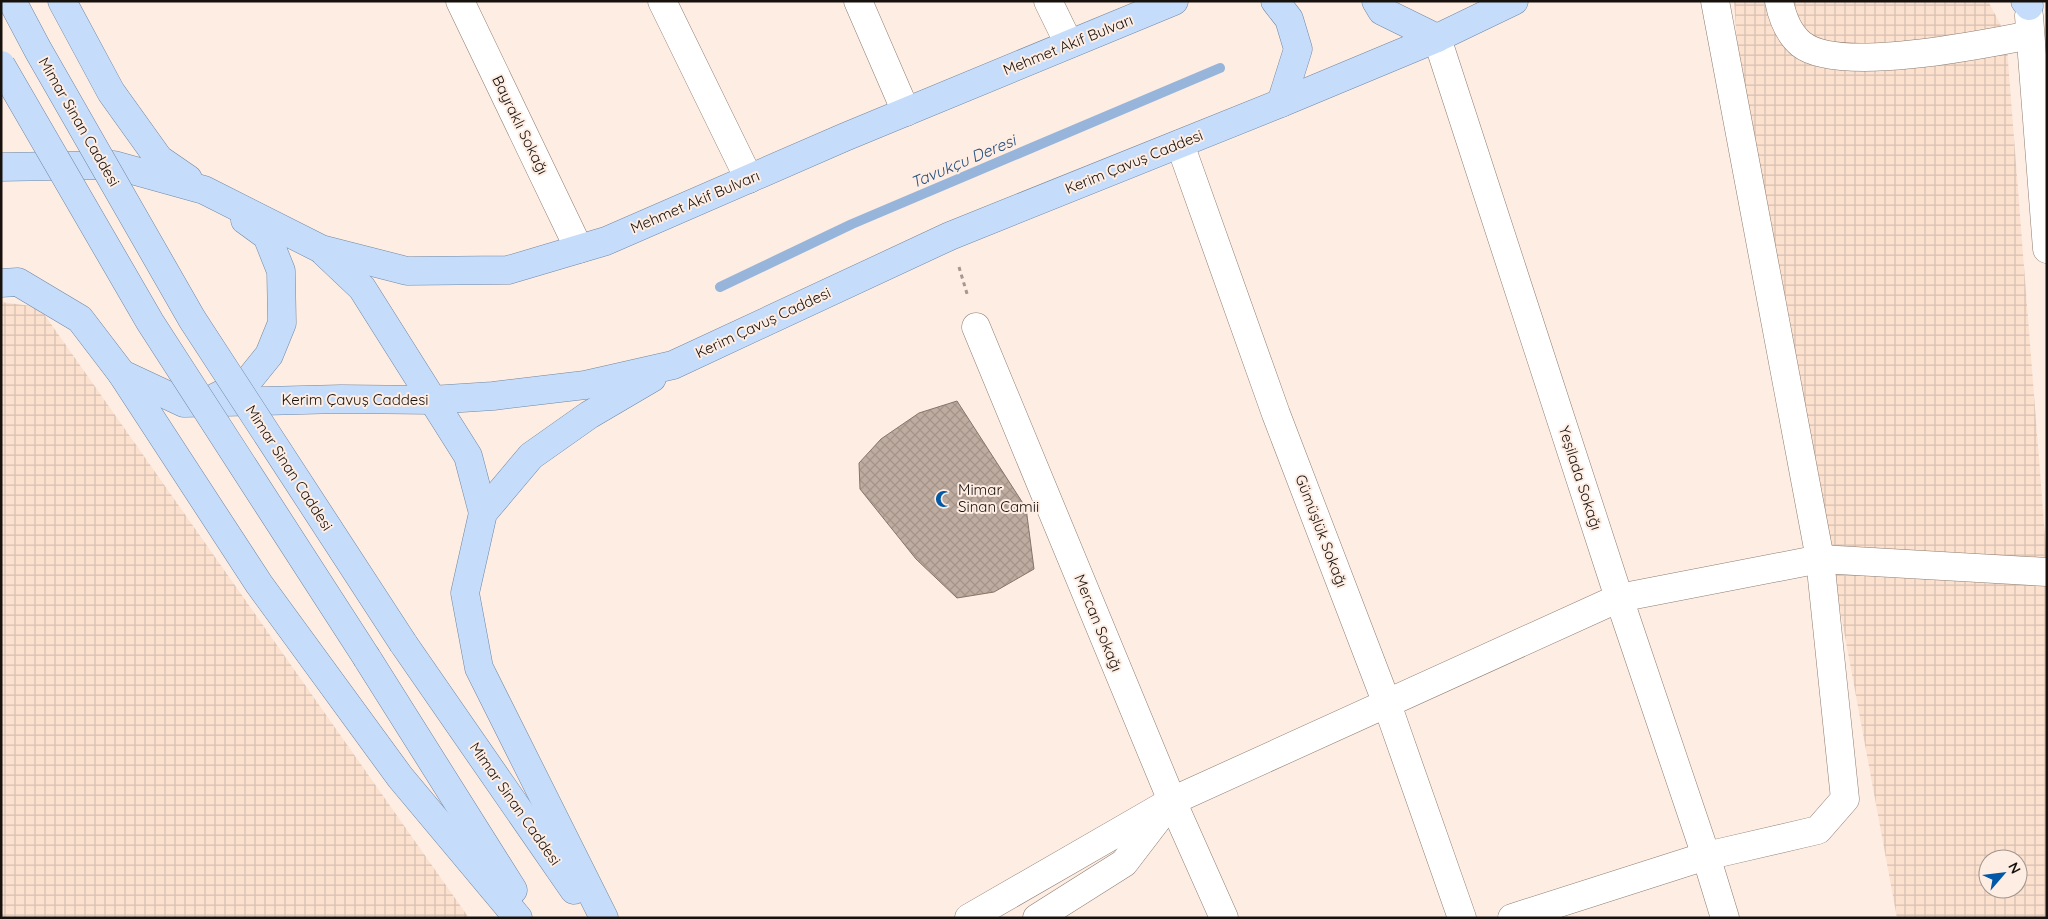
<svg xmlns="http://www.w3.org/2000/svg" width="2048" height="919" viewBox="0 0 2048 919" font-family="Quicksand,sans-serif">
<style>
.industrial{fill:url(#industrial-grid);fill-rule:evenodd}
.lines{fill:none;stroke-linecap:round;stroke-linejoin:round}
.stream{stroke:#97b5da;stroke-width:10}
.building{fill:url(#building-cross-hatch);stroke:#867469}
.minor-casing{stroke:#8d7c70;stroke-width:29}
.major-casing{stroke:#6f87a5;stroke-width:29}
.path{stroke:#a59890;stroke-width:3;stroke-dasharray:4 4;stroke-linecap:butt}
.minor{stroke:#fff;stroke-width:28}
.major{stroke:#c5ddfa;stroke-width:28}
.major-bridge-casing{stroke:#6f87a5;stroke-width:29;stroke-linecap:butt}
.major-bridge{stroke:#c5ddfa;stroke-width:28}
.labels{text-anchor:middle;stroke-width:4;stroke-linejoin:round;paint-order:stroke}
.street-label{font-size:15px;fill:#17110d;stroke:#feede3}
.poi-label{font-size:15px;fill:#17110d;stroke:#feede3;text-anchor:start}
.water-label{font-size:16px;font-style:italic;fill:#265080;stroke:#feede3}
</style>
<defs>
<pattern id="industrial-grid" width="8" height="8" patternUnits="userSpaceOnUse" patternTransform="scale(1.25)"><rect width="8" height="8" fill="#fce1cf"/><path d="M0 4h8M4 0v8" fill="none" stroke="#d7c0b1"/></pattern>
<pattern id="building-cross-hatch" width="8" height="8" patternUnits="userSpaceOnUse" patternTransform="scale(1.25)"><rect width="8" height="8" fill="#bfaca1"/><path d="M0 0l8 8M0 8l8-8" fill="none" stroke="#a39389"/></pattern>
</defs>
<rect width="100%" height="100%" fill="#feede3"/>
<g class="industrial">
<path d="M 1734,1 L 1988,1 L 2006,35 L 2047,562 L 2047,918 L 1897,918 L 1738,57 ZM 1988,859 L 2018,859 L 2018,889 L 1988,889 Z"/>
<polygon points="1,302 39,307 469,918 1,918"/>
</g>
<g class="lines">
<polyline class="stream" points="720,287 852,224 1220,68"/>
</g>
<polygon class="building" points="957,401 1026,508 1034,569 994,592 957,598 916,559 860,489 859,463 881,439 919,413"/>
<g class="lines">
<g class="minor-casing">
<g id="minor">
<polyline points="460,1 579,249"/>
<polyline points="662,1 749,179"/>
<polyline points="858,1 906,112"/>
<polyline points="1048,1 1069,44"/>
<path d="M 1779,1 C 1782,16 1789,34 1801,44 C 1838,74 1985,44 2030,35"/>
<polyline points="2029,16 2047,249"/>
<polyline points="1437,38 1619,598 1706,856 1725,918"/>
<polyline points="1180,144 1276,414 1387,704 1462,918"/>
<polyline points="976,327 1172,801 1224,918"/>
<polyline points="969,918 1172,801 1619,598 1820,559 2047,572"/>
<polyline points="1037,918 1124,863 1163,812"/>
<polyline points="1512,918 1706,856 1818,830 1845,799 1820,559 1715,1"/>
</g>
</g>
<g class="major-casing">
<g id="major">
<polyline points="62,1 111,92 159,159 188,179"/>
<polyline points="1275,1 1289,19 1298,49 1281,103"/>
<polyline points="1376,1 1382,11 1437,38"/>
<polyline points="2025,1 2029,6"/>
<polyline points="1,167 114,165 204,190 321,249 407,271 508,270 606,241 845,137 1174,1"/>
<polyline points="324,252 362,288 468,456 483,513"/>
<polyline points="1,283 18,282 80,319 122,374 184,403 341,399 431,400 493,396 585,385 673,365 950,236 1281,103 1437,38 1514,1"/>
<polyline points="122,374 259,584 400,777 518,918"/>
<polyline points="216,397 248,381 269,355 282,323 281,271 267,236 245,220"/>
<polyline points="403,643 574,890"/>
<polyline points="367,658 513,890"/>
<polyline points="604,918 479,668 465,593 483,513 531,456 589,415 652,378"/>
</g>
</g>
<polyline class="path" points="959,267 968,297"/>
<use href="#minor" class="minor"/>
<use href="#major" class="major"/>
<g class="major-bridge-casing">
<g id="major-bridge">
<polyline points="12,1 38,50 192,319 403,643"/>
<polyline points="1,65 150,322 367,658"/>
</g>
</g>
<use href="#major-bridge" class="major-bridge"/>
</g>
<defs>
<g id="mosque-bare" transform="scale(1.35)"><path d="M3.5-4.9A6 6 0 1 0 3.5 4.9A5 5 0 1 1 3.5-4.9Z" fill="#0058a6" stroke="#feede3" stroke-width="2.5" paint-order="stroke"/></g>
</defs>
<g fill-rule="evenodd">
<use href="#mosque-bare" x="944" y="499"/>
</g>
<g class="labels">
<g class="street-label">
<text transform="translate(1068 45) rotate(-22)" y="5">Mehmet Akif Bulvarı</text>
<text transform="translate(79 122) rotate(60)" y="5">Mimar Sinan Caddesi</text>
<text transform="translate(520 125) rotate(64)" y="5">Bayraklı Sokağı</text>
<text transform="translate(1134 162) rotate(-22)" y="5">Kerim Çavuş Caddesi</text>
<text transform="translate(695 202) rotate(-23)" y="5">Mehmet Akif Bulvarı</text>
<text transform="translate(763 323) rotate(-25)" y="5">Kerim Çavuş Caddesi</text>
<text x="355" y="405">Kerim Çavuş Caddesi</text>
<text transform="translate(289 468) rotate(57)" y="5">Mimar Sinan Caddesi</text>
<text transform="translate(1580 478) rotate(72)" y="5">Yeşilada Sokağı</text>
<text transform="translate(1321 531) rotate(69)" y="5">Gümüşlük Sokağı</text>
<text transform="translate(1098 623) rotate(68)" y="5">Mercan Sokağı</text>
<text transform="translate(515 804) rotate(55)" y="5">Mimar Sinan Caddesi</text>
</g>
<g class="poi-label">
<text x="958" y="495">Mimar<tspan x="958" dy="17">Sinan Camii</tspan></text>
</g>
<g class="water-label">
<text transform="translate(963 161) rotate(-23)" y="6">Tavukçu Deresi</text>
</g>
</g>
<rect width="2048" height="919" fill="none" stroke="#17110d" stroke-width="5"/>
<g transform="translate(2003 874) rotate(62)"><circle r="24" fill="#feede3" stroke="#a2958d"/>
<path d="M0-4L9 19L0 12L-9 19Z" fill="#0058a6"/>
<text y="-8" font-size="14" font-weight="bold" text-anchor="middle" fill="#17110d">N</text>
</g>
</svg>
